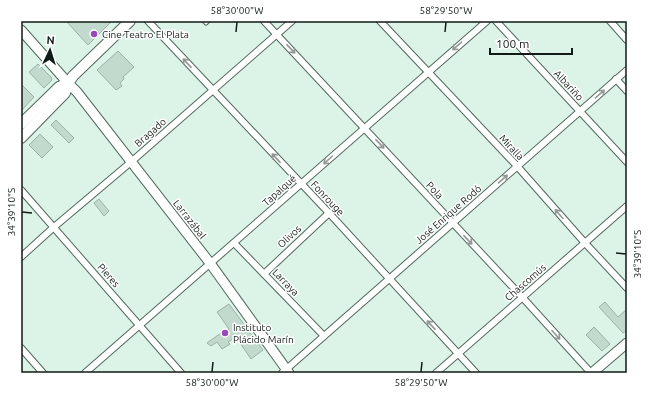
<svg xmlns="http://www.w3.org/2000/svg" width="648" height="394" viewBox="0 0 648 394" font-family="Ubuntu,sans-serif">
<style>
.building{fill:#c2d9cd;stroke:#9bb1a6}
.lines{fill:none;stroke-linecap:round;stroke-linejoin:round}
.lane-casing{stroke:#53685e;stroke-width:5}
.street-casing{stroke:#53685e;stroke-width:8}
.secondary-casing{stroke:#53685e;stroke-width:11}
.primary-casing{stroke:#53685e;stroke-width:12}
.lane{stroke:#fff;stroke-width:3}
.street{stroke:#fff;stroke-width:6}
.secondary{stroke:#fff;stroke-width:9}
.primary{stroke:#fff;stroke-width:10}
.oneway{stroke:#949896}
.ticks{fill:none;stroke:#111a16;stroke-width:1.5}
.poi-dot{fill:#984abb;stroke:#fff;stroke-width:1.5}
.labels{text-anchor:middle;stroke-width:3;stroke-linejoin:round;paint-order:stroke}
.poi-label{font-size:10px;fill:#111a16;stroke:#fff;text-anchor:start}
.street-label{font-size:10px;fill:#111a16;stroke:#fff}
.neatline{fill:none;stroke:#111a16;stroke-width:1.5}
.ticks-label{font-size:10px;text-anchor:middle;fill:#111a16}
</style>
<rect width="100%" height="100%" fill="#dcf4e8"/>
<g class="building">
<polygon points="66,21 112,21 88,45"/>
<polygon points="118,51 134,67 123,77 124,79 120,83 122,86 116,90 97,70"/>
<polygon points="38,64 51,77 52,80 44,88 29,72"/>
<polygon points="21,84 34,97 21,111"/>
<polygon points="56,120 74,138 69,143 51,125"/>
<polygon points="40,134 53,147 42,158 29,145"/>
<polygon points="99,199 109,211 104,216 94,203"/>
<polygon points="605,302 618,317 627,309 627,330 623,333 599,307"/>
<polygon points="229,304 263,350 251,359 236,337 228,342 230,344 222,349 217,342 211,346 207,343 221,333 222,334 229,329 217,312"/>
<polygon points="594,327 610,344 602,351 586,335"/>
</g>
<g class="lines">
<g class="lane-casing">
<polyline id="lane" points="204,21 206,23 208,21"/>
</g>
<g class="street-casing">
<g id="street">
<polyline points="148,21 329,213 476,373"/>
<polyline points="264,21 523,298 591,373"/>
<polyline points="380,21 517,166 585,243 627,288"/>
<polyline points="496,21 627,162"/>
<polyline points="610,21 627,40"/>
<polyline points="616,79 627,91"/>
<polyline points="21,190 181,373"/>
<polyline points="234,243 324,336"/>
<polyline points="21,257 54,227 131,162 292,21"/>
<polyline points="264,274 329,213"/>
<polyline points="21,348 43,373"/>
<polyline points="85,373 487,21"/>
<polyline points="282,373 627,70"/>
<polyline points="436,373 627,206"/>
</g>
</g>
<g class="secondary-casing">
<g id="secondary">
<polyline points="21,30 68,83 77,92 210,263 289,373"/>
<polyline points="592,373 627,343"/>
</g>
</g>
<g class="primary-casing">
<g id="primary">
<polyline points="21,124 59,87 68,83"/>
<polyline points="21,138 65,93 68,83 73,76 130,21"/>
</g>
</g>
<use href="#lane" class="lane"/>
<use href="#street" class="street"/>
<use href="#secondary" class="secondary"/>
<use href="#primary" class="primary"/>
</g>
<defs><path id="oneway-shaft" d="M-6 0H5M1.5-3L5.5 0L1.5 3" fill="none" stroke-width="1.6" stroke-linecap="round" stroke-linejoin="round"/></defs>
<g class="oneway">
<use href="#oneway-shaft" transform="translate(457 46) rotate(139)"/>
<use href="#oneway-shaft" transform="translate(291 49) rotate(47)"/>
<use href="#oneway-shaft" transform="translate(187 63) rotate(-133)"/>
<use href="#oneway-shaft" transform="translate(600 94) rotate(-41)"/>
<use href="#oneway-shaft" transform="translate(380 144) rotate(47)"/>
<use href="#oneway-shaft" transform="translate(276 158) rotate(-133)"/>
<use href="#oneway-shaft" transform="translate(328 160) rotate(138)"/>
<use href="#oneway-shaft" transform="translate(503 179) rotate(-41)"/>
<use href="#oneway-shaft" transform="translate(559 214) rotate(-131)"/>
<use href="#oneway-shaft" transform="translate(468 240) rotate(47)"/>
<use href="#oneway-shaft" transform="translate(431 325) rotate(-133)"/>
<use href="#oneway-shaft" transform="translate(556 335) rotate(48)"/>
</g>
<path class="ticks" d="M 236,32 L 237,22M 445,32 L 446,22M 22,212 L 32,213M 616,253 L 626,254M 212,372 L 213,362M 421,372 L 422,362"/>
<g class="poi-dot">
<circle cx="94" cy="34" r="4"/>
<circle cx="225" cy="333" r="4"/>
</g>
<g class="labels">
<g class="poi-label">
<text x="102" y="38">Cine Teatro El Plata</text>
<text x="233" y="331">Instituto<tspan x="233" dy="12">Plácido Marín</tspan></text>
</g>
<g class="street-label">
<text transform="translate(569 85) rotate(47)" y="4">Albariño</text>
<text transform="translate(150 132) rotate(-41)" y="4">Bragado</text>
<text transform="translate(512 147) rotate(47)" y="4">Miralla</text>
<text transform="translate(279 190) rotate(-42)" y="4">Tapalqué</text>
<text transform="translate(435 190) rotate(47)" y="4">Pola</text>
<text transform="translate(328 198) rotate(47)" y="4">Fonrouge</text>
<text transform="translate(448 214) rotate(-41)" y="4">José Enrique Rodó</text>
<text transform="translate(190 219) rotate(52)" y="4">Larrazábal</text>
<text transform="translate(289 236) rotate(-43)" y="4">Olivos</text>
<text transform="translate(109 275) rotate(49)" y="4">Pieres</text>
<text transform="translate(286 282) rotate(46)" y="4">Larraya</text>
<text transform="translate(525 282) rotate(-41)" y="4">Chascomús</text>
</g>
</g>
<rect width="648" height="394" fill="none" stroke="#ffffff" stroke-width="44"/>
<g transform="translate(50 50) rotate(4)" stroke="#ffffff" stroke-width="3" paint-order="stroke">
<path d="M0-3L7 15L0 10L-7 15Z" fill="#111a16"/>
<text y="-6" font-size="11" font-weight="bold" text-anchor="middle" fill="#111a16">N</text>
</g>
<path d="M490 48v6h82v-6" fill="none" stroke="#111a16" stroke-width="2"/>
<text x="496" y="48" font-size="12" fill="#111a16" stroke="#ffffff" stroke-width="3" paint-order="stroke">100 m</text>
<rect x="22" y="22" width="604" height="350" class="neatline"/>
<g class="ticks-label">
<text x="237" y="14">58°30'00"W</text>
<text x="446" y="14">58°29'50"W</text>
<text transform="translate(11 212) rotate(-90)" y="4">34°39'10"S</text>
<text transform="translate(637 254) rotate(-90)" y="4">34°39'10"S</text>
<text x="212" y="386">58°30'00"W</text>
<text x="421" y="386">58°29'50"W</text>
</g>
</svg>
